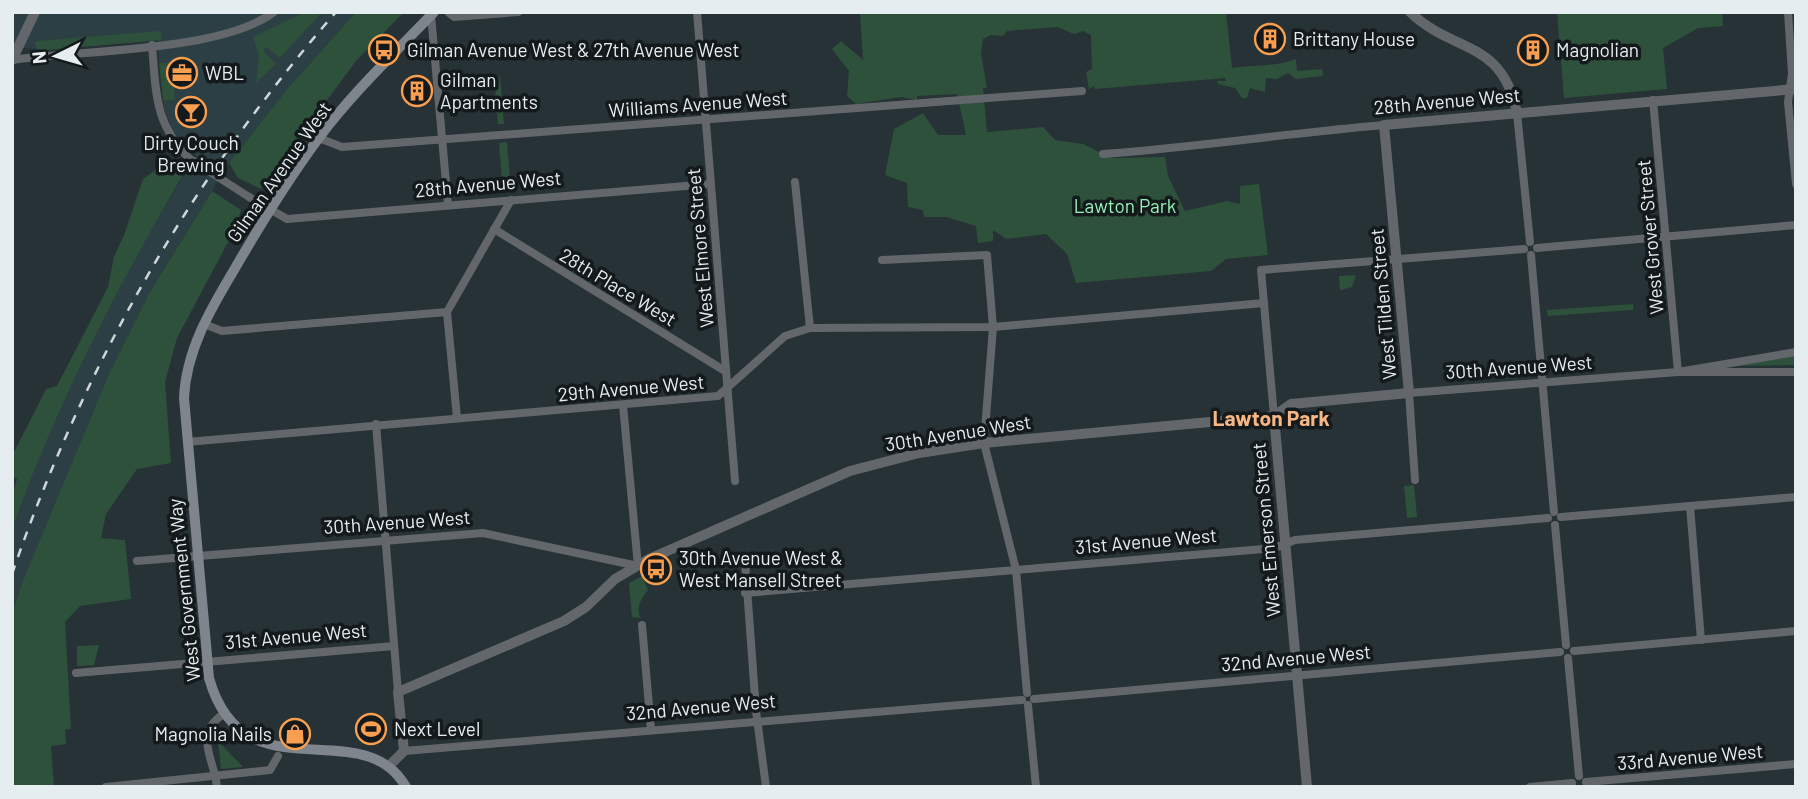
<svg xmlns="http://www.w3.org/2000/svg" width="1808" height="799" viewBox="0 0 1808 799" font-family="Barlow,sans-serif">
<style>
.built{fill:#2b3f44}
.green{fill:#2d513b}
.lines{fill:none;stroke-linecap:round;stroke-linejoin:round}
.minor{stroke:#63676b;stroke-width:8}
.tertiary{stroke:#63676b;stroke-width:10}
.secondary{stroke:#7f858c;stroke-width:10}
.rail{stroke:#d0d7da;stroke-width:2.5;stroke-dasharray:9 9;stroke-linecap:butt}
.minor-bridge{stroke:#63676b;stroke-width:8}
.labels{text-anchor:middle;stroke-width:7;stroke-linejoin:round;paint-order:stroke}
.poi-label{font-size:19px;fill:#e6edf0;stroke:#14191b;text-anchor:start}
.street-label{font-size:19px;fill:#e6edf0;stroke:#14191b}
.park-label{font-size:19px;fill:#98f2b9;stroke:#14191b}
.neighbourhood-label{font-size:21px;font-weight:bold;fill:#f7b784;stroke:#14191b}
</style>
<rect width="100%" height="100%" fill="#263236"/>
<polygon class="built" points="12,12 356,12 288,88 229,163 150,292 22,583 12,615 12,530 43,446 73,377 128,268 196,155 173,131 164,108 157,40 46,50 12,47"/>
<g class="green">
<polygon points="305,12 322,12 280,58 266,47 263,51 276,64 256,83 259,56 253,37"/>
<polygon points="356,12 404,12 356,61 261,189 238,178 229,163 288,88"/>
<path d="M 860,12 L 1226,12 L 1232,68 C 1254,65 1275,67 1296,59 L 1297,71 L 1322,69 L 1323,76 L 1296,79 L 1288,73 L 1277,79 L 1266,78 L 1265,92 L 1250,88 L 1247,98 L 1242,98 L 1235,88 L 1218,84 L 1217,81 L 1226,81 L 1225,78 L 1095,89 L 1094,86 L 1089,89 L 1086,72 L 1092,69 L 1091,35 L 1083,31 L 1074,34 L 1057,27 L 1007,31 L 1003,36 L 991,35 L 983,39 L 981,54 L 987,88 L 983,88 L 987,132 L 1043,127 L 1055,140 L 1083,144 L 1111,158 L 1165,157 L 1168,176 L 1185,211 L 1227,201 L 1240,204 L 1240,186 L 1259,184 L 1268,255 L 1226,259 L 1211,271 L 1076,283 L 1067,254 L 1046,234 L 1006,239 L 993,230 L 993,241 L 978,243 L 976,226 L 946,217 L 924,217 L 923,210 L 908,207 L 907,183 L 885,175 L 894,129 L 923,113 L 938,135 L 966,135 L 957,94 L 917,96 L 917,100 L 901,97 L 856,104 L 847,96 L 849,71 L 832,49 L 841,41 L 863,60 Z"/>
<polygon points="1557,12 1722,12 1723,26 1698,28 1663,48 1667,89 1564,98"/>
<polygon points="161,31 162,40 46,50 37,49 35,44 36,41"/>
<polygon points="171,62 175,100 163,101 159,63"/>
<polygon points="500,77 504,124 498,124 494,78"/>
<polygon points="507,142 511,191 503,192 499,143"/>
<path d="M 173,157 L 183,175 C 116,289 56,405 12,530 L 12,496 L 17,479 L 12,476 L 12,456 L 46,389 L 57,386 L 108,287 L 114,257 L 124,235 L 143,179 Z"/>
<polygon points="212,191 241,210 236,227 177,338 165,382 171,463 137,469 106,514 101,538 125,540 131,599 80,606 65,622 71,729 65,730 66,744 51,746 54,787 12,787 12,615 22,583 110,372 150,292"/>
<polygon points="1356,275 1352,287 1340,290 1339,276"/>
<polygon points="1633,304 1633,310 1548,316 1547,310"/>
<polygon points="1796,355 1796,365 1735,366"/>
<polygon points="1414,485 1417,517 1407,518 1404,486"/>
<path d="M 642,576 L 648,590 C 642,596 635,610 641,618 L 632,617 L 629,583 Z"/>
<polygon points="99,645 94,665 77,666 77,646"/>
<polygon points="218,741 243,767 221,769"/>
</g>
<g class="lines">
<g class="minor">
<polyline points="448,12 454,17 518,12"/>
<polyline points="697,12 735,481"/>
<polyline points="1788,12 1792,74 1788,102 1796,184"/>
<polyline points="431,15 448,205"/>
<path d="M 152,45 C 156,92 154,124 190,159"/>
<path d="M 12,60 C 81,50 221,52 274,12"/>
<polyline points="1653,100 1678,372 1796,352"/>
<polyline points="1517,113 1530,242"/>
<polyline points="319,138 342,147 1082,91"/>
<path d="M 1103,154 C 1197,147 1290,133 1384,125"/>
<polyline points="795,182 810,328"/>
<polyline points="249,197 287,219 710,184"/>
<polyline points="494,229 725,371"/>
<polyline points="1537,248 1796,225"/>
<polyline points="1531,255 1554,512"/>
<polyline points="882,260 987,255 993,327 984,443 1016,570 1027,693"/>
<polyline points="204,324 222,331 447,312"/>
<polyline points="1274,416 1261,270 1524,249"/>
<polyline points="457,418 447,312 511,200"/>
<polyline points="376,424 398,692"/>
<polyline points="187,442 718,396 785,336 810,328 993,327 1264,303"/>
<polyline points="1415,480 1409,393 1678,372 1796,372"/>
<polyline points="1690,506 1701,640"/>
<polyline points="1561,517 1796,497"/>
<polyline points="1555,525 1566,645"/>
<polyline points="137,561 483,533 638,566 623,405"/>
<polyline points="745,561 756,711 766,787"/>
<polyline points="745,593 1275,548 1295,540 1548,518"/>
<polyline points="642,625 651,729"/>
<polyline points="1574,651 1796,631"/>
<polyline points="1568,658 1579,776"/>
<polyline points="76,673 394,646"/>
<polyline points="1034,699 1560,652"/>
<polyline points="1028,705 1036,787"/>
<polyline points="404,751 1022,700"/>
<polyline points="1586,782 1796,764"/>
<polyline points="106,787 270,770 278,756"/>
<path d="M 217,787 C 215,761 193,735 222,715"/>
<polyline points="1530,787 1572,783"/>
</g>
<g class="tertiary">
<path d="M 1410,12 C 1453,54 1502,38 1517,113"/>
<polyline points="12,60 35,12"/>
<polyline points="1274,416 1307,787"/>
<polyline points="389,766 404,751 398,692 564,621 586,607 615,579 649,559 850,471 919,453 984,443 1274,416 1291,404 1409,393 1384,125 1796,89"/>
</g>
<path class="secondary" d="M 406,787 C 362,710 243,799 209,678 L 184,398 C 186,351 210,310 234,270 C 260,225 287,181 318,139 C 352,93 394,54 434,12"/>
<path class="rail" d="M 12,574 C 83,367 192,177 336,12"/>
<polyline class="minor-bridge" points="190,159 249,197"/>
</g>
<defs>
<g id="building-ring" transform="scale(1.575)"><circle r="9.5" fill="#14191b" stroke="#fa9f4f" stroke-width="1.5"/><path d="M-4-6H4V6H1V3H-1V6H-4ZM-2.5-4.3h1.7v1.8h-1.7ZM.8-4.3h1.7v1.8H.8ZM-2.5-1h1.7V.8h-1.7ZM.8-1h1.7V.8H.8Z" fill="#fa9f4f"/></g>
<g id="bus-ring" transform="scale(1.575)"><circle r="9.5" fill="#14191b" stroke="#fa9f4f" stroke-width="1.5"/><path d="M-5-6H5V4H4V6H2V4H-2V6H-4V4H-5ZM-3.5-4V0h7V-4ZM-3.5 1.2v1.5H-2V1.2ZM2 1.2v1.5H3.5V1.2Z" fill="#fa9f4f"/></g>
<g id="office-ring" transform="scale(1.575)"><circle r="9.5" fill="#14191b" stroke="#fa9f4f" stroke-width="1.5"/><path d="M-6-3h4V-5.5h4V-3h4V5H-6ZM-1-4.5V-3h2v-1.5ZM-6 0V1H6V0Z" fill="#fa9f4f"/></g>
<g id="bar-ring" transform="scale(1.575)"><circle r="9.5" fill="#14191b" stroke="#fa9f4f" stroke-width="1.5"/><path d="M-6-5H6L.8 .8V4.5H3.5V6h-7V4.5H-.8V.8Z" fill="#fa9f4f"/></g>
<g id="stadium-ring" transform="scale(1.575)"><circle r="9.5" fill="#14191b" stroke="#fa9f4f" stroke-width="1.5"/><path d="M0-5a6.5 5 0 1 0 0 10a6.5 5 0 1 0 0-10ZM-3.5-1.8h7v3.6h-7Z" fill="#fa9f4f"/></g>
<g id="shop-ring" transform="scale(1.575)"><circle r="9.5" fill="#14191b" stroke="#fa9f4f" stroke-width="1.5"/><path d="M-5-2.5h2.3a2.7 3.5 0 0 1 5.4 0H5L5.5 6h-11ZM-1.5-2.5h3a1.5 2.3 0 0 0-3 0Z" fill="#fa9f4f"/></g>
</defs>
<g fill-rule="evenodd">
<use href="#building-ring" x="1270" y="39"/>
<use href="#bus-ring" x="384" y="50"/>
<use href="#building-ring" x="1533" y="50"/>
<use href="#office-ring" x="182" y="73"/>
<use href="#building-ring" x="417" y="91"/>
<use href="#bar-ring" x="191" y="112"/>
<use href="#bus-ring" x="656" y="569"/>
<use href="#stadium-ring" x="371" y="729"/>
<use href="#shop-ring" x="295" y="734"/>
</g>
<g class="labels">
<g class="poi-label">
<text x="1293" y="46">Brittany House</text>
<text x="407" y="57">Gilman Avenue West &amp; 27th Avenue West</text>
<text x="1556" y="57">Magnolian</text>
<text x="205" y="80">WBL</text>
<text x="440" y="87">Gilman<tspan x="440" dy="22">Apartments</tspan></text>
<text x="191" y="150" text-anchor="middle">Dirty Couch<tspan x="191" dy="22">Brewing</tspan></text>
<text x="679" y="565">30th Avenue West &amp;<tspan x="679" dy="22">West Mansell Street</tspan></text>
<text x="394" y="736">Next Level</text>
<text x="272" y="741" text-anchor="end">Magnolia Nails</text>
</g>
<g class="street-label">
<text transform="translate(1447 101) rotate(-5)" y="7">28th Avenue West</text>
<text transform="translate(698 104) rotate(-4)" y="7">Williams Avenue West</text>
<text transform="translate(279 172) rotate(-55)" y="7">Gilman Avenue West</text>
<text transform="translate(488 184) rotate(-5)" y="7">28th Avenue West</text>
<text transform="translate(1650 237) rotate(-95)" y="7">West Grover Street</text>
<text transform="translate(700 248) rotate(-95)" y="7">West Elmore Street</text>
<text transform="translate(618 287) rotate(31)" y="7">28th Place West</text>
<text transform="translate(1383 304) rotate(-95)" y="7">West Tilden Street</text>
<text transform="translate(1519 367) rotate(-4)" y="7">30th Avenue West</text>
<text transform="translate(631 388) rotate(-5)" y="7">29th Avenue West</text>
<text transform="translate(958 433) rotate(-9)" y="7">30th Avenue West</text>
<text transform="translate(397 522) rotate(-4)" y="7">30th Avenue West</text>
<text transform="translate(1266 530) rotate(-95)" y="7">West Emerson Street</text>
<text transform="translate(1146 541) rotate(-5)" y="7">31st Avenue West</text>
<text transform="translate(184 590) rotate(-96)" y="7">West Government Way</text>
<text transform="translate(296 636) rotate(-5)" y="7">31st Avenue West</text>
<text transform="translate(1296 658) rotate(-5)" y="7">32nd Avenue West</text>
<text transform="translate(701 707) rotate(-5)" y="7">32nd Avenue West</text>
<text transform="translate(1690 757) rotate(-5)" y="7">33rd Avenue West</text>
</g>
<g class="park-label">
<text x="1125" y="213">Lawton Park</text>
</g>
<g class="neighbourhood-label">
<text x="1271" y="426">Lawton Park</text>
</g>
</g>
<rect width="1808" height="799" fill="none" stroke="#e6edf0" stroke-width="28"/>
<g transform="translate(56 56) rotate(265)" stroke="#14191b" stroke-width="5" paint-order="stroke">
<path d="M0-5L12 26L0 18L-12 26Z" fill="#e6edf0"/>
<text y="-10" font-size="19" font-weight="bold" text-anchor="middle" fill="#e6edf0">N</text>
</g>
</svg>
